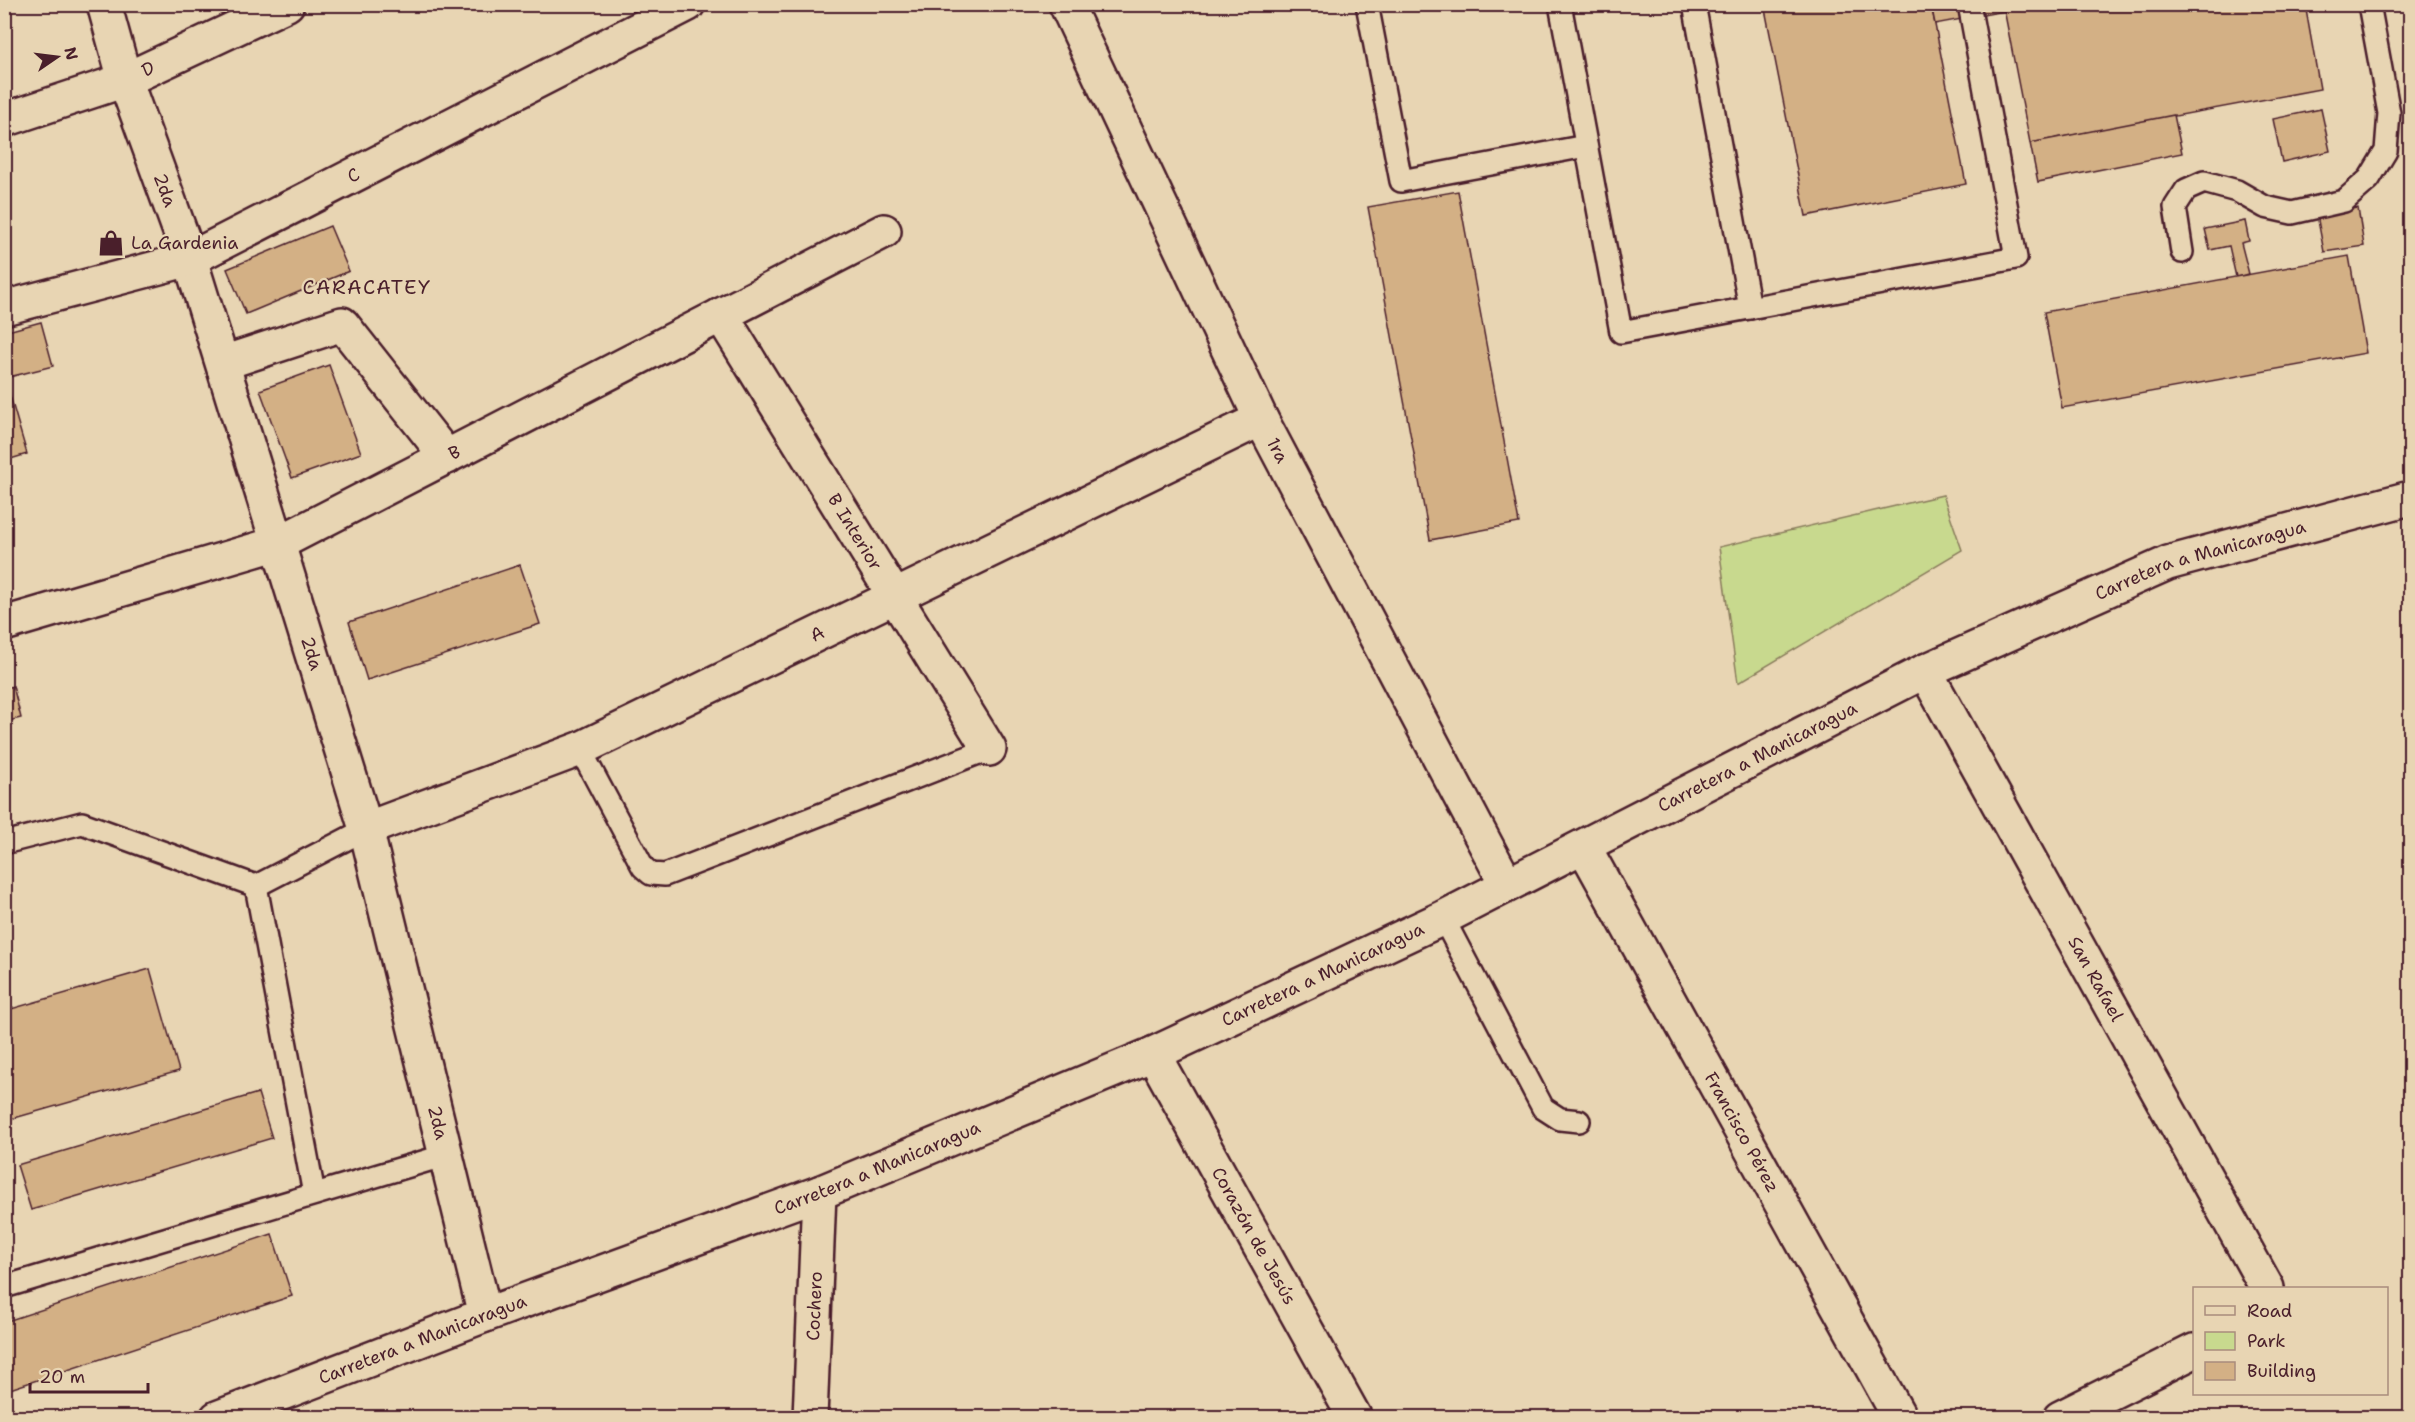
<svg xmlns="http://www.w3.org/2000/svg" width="2415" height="1422" viewBox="0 0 2415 1422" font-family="'Shantell Sans',sans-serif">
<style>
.green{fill:#c8d98e;stroke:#897c5c;stroke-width:1.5}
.building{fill:#d3b085;stroke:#4a1f2b;stroke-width:1.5}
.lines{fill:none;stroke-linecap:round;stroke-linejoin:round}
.service-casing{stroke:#4a1f2b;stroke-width:26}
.minor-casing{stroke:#4a1f2b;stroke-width:38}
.secondary-casing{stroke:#4a1f2b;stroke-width:38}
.service{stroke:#e8d5b3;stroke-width:21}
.minor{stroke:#e8d5b3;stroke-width:33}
.secondary{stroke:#e8d5b3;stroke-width:33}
.labels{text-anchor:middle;stroke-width:4.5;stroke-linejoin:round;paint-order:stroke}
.street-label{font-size:18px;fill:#4a1f2b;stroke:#e8d5b3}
.poi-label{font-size:18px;fill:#4a1f2b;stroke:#e8d5b3;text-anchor:start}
.neighbourhood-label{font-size:20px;letter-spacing:1.5px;fill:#4a1f2b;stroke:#e8d5b3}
</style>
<rect width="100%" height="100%" fill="#e8d5b3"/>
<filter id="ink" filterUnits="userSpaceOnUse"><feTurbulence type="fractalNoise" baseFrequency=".0167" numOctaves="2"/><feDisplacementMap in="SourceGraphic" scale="12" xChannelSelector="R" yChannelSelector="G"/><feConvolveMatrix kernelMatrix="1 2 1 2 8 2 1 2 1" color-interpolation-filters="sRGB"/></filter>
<g filter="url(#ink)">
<polygon class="green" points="1943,495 1962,550 1738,683 1719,547"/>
<g class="building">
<polygon points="1764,4 1931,4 1966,184 1806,216"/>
<polygon points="1931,4 2003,4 2005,11 1935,24"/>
<polygon points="2003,4 2305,4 2320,89 2030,143"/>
<polygon points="2321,109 2330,151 2282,162 2273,119"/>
<polygon points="2174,115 2182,153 2038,182 2030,143"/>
<polygon points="1458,191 1519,523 1430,540 1368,207"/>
<polygon points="2358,208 2364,246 2324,252 2317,215"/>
<polygon points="2245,221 2249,241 2241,243 2249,274 2236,277 2229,246 2210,250 2205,229"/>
<polygon points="330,226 349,271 246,314 227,269"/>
<polygon points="2349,256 2366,353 2062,408 2044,312"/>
<polygon points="41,322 53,366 9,377 4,362 4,332"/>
<polygon points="329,365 361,453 292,478 260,390"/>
<polygon points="4,375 27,454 4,461"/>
<polygon points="520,565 540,624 367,680 349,622"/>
<polygon points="13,686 21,718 4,722 4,689"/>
<polygon points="150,969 179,1071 4,1121 4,1011"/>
<polygon points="258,1093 272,1138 31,1210 17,1165"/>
<polygon points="272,1234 292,1296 4,1391 4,1322"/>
</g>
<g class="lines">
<g class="service-casing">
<g id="service">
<polyline points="1367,4 1401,181 1586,146"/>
<polyline points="1560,4 1621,332 2016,258 1969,4"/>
<polyline points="1694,4 1750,308"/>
<polyline points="2182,252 2175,207 2186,190 2204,182 2237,191 2265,207 2292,213 2344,201 2369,179 2386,151 2389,113 2369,4"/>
<polyline points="580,749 643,867 651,874 665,875 989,749"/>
<polyline points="4,843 82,823 256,886 314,1194"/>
<polyline points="256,886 366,829"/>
<polyline points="1443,918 1543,1108 1560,1119 1579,1121"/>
<polyline points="4,1287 446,1155"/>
</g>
</g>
<g class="minor-casing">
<g id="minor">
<path id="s1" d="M 104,4 L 125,80 L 190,259 L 366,829 L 485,1315"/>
<path id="s2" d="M 1066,4 L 1261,419 L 1507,885"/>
<path id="s3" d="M 4,120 L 125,80 L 287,4"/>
<path id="s4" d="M 4,308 L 190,259 L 688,4"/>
<path id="s5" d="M 721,315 L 989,749"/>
<polyline points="223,363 342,324 447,457"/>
<path id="s6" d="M 4,624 L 279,543 L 884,231"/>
<path id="s7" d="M 1925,671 L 2267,1288"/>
<path id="s8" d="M 366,829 L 580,749 L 1261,419"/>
<path id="s9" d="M 1584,847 L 1900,1418"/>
<path id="s10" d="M 1153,1054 L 1355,1418"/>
<path id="s11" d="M 810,1418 L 819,1193"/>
<polyline points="2060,1418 2194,1351"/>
</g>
</g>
<g class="secondary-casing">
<g id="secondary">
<path id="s12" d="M 217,1418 L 485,1315 L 819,1193 L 1153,1054 L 1443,918 L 1925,671 L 2168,563 L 2410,498"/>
</g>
</g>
<use href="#service" class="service"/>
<use href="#minor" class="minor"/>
<use href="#secondary" class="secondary"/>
</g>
</g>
<defs>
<g id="shop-bare" transform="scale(2.07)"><path d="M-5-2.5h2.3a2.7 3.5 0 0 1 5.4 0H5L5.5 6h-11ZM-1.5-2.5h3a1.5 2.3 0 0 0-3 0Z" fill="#4a1f2b" stroke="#e8d5b3" stroke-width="2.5" paint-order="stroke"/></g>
</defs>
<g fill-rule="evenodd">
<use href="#shop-bare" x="111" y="243"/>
</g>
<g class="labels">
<g class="street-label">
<text dy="6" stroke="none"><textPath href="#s3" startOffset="153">D</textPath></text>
<text dy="6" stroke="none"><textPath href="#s4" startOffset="376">C</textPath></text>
<text dy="6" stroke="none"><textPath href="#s1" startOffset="196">2da</textPath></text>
<text dy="6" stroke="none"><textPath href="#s2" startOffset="494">1ra</textPath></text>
<text dy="6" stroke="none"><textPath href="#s6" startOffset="484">B</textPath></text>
<text dy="6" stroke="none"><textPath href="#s5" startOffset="255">B Interior</textPath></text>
<text dy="6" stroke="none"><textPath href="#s12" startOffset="2164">Carretera a Manicaragua</textPath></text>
<text dy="6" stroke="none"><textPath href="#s8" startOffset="492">A</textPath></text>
<text dy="6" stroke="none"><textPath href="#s1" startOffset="682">2da</textPath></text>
<text dy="6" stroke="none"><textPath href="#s12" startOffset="1678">Carretera a Manicaragua</textPath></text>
<text dy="6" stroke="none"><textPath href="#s12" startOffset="1192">Carretera a Manicaragua</textPath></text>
<text dy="6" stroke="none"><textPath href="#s7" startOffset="352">San Rafael</textPath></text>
<text dy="6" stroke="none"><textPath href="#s1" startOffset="1168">2da</textPath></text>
<text dy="6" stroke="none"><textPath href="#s9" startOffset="326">Francisco Pérez</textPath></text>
<text dy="6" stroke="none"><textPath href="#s12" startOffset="706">Carretera a Manicaragua</textPath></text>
<text dy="6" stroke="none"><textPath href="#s10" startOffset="208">Corazón de Jesús</textPath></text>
<text dy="6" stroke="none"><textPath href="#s11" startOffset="112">Cochero</textPath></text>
<text dy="6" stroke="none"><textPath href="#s12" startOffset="220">Carretera a Manicaragua</textPath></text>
</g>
<g class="poi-label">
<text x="131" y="249">La Gardenia</text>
</g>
<g class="neighbourhood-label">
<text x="367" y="294">CARACATEY</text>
</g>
</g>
<rect width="2415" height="1422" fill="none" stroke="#e8d5b3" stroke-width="24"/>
<rect x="12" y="12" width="2391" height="1398" fill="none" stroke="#4a1f2b" stroke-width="2" filter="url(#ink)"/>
<rect x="2193" y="1287" width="195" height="108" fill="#e8d5b3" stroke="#a98c7d" stroke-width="1.5"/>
<rect x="2205" y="1306" width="30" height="9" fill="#e8d5b3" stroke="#a98c7d" stroke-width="1.5"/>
<text x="2247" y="1317" font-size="18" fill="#4a1f2b">Road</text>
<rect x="2205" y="1332" width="30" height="18" fill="#c8d98e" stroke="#a98c7d" stroke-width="1.5"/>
<text x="2247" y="1347" font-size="18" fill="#4a1f2b">Park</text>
<rect x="2205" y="1362" width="30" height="18" fill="#d3b085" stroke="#a98c7d" stroke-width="1.5"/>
<text x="2247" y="1377" font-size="18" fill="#4a1f2b">Building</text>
<g transform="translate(57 57) rotate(76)" stroke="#e8d5b3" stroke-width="4.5" paint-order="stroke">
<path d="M0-4.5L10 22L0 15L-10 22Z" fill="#4a1f2b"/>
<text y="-9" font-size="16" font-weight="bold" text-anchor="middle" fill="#4a1f2b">N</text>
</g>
<path d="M30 1383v9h118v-9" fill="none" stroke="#4a1f2b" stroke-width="3"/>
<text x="39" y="1383" font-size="18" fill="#4a1f2b" stroke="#e8d5b3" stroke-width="4.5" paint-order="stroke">20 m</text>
</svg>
